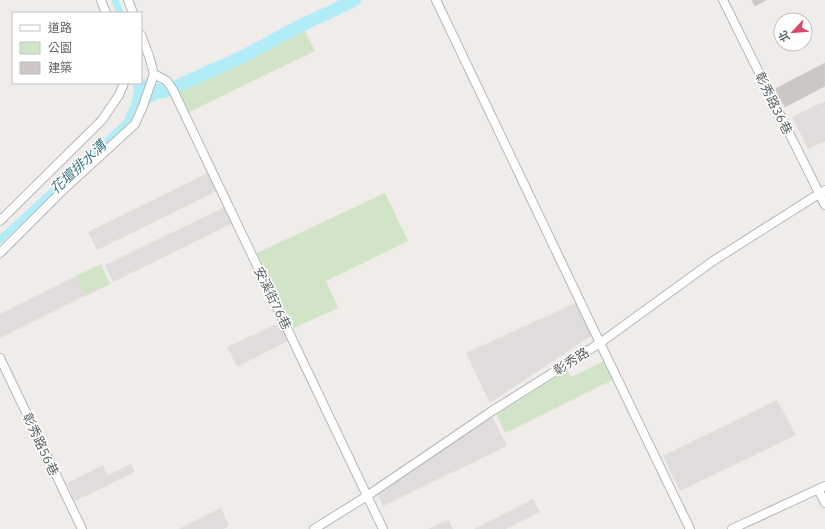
<svg xmlns="http://www.w3.org/2000/svg" width="825" height="529" viewBox="0 0 825 529" font-family="'IBM Plex Sans','Noto Sans TC',sans-serif">
<style>
.industrial{fill:#dfdcdb}
.green{fill:#d1e4c8}
.water{fill:#b2edf7}
.lines{fill:none;stroke-linecap:round;stroke-linejoin:round}
.canal{stroke:#b2edf7;stroke-width:7}
.river{stroke:#b2edf7;stroke-width:13}
.building{fill:#ccc7c5;stroke:#d4ccc7}
.minor-casing{stroke:#b3b7b9;stroke-width:10}
.minor{stroke:#fff;stroke-width:8}
.labels{text-anchor:middle;stroke-width:3;stroke-linejoin:round;paint-order:stroke}
.street-label{font-size:13px;fill:#606567;stroke:#fff}
.water-label{font-size:14px;font-style:italic;fill:#417887;stroke:#fff}
</style>
<rect width="100%" height="100%" fill="#f0ece9"/>
<g class="industrial">
<polygon points="825,101 825,141 808,149 792,117"/>
<polygon points="210,172 219,190 97,250 88,232"/>
<polygon points="227,206 235,222 113,282 105,265"/>
<polygon points="76,276 85,296 0,338 0,314"/>
<polygon points="580,301 593,333 591,336 490,403 466,353"/>
<polygon points="283,321 292,339 237,367 227,347"/>
<polygon points="777,400 796,435 680,491 663,456"/>
<polygon points="491,414 507,446 383,506 375,489"/>
<polygon points="131,464 135,472 75,501 67,483 103,465 108,475"/>
<polygon points="533,499 540,512 506,529 474,529"/>
<polygon points="221,508 229,526 223,529 179,529"/>
<polygon points="448,520 453,529 428,529"/>
</g>
<g class="green">
<polygon points="303,27 315,51 189,112 177,88"/>
<polygon points="385,193 408,241 326,281 338,308 294,328 257,253"/>
<polygon points="101,264 110,284 85,296 76,276"/>
<polygon points="608,359 617,378 505,433 495,411 565,365 571,377"/>
</g>
<polygon class="water" points="139,84 163,92 173,88 174,91 129,114 123,122 135,104"/>
<g class="lines">
<g class="canal">
<polyline points="115,0 120,13"/>
<polyline points="0,240 9,231 86,161 127,122 135,104 139,83"/>
</g>
<polyline class="river" points="139,84 163,92 173,88 242,57 298,27 355,0"/>
</g>
<g class="building">
<polygon points="752,0 766,0 755,6"/>
<polygon points="825,63 825,86 785,107 775,89"/>
</g>
<g class="lines">
<g class="minor-casing">
<g id="minor">
<polyline points="101,0 106,13"/>
<polyline points="128,0 133,13"/>
<polyline points="436,0 600,343 690,529"/>
<polyline points="723,0 825,205"/>
<polyline points="154,74 167,81 173,90 383,529"/>
<polyline points="0,221 102,120 119,95 124,83"/>
<polyline points="0,253 63,190 135,124 143,106 154,74 149,56 141,35"/>
<polyline points="0,358 82,529"/>
<polyline points="818,489 825,503"/>
<polyline points="314,529 367,496 492,411 600,343 713,261 825,190"/>
<polyline points="732,529 825,486"/>
</g>
</g>
<use href="#minor" class="minor"/>
</g>
<g class="labels">
<g class="street-label">
<text transform="translate(774 103) rotate(64)" y="5">彰秀路36巷</text>
<text transform="translate(273 298) rotate(64)" y="5">安溪街76巷</text>
<text transform="translate(571 361) rotate(-33)" y="5">彰秀路</text>
<text transform="translate(41 444) rotate(65)" y="5">彰秀路56巷</text>
</g>
<g class="water-label">
<text transform="translate(78 167) rotate(-43)" y="5">花壇排水溝</text>
</g>
</g>
<rect x="12" y="12" width="130" height="72" fill="#ffffff" stroke="#bfc1c2"/>
<rect x="20" y="25" width="20" height="6" fill="#ffffff" stroke="#bfc1c2"/>
<text x="48" y="32" font-size="12" fill="#606567">道路</text>
<rect x="20" y="42" width="20" height="12" fill="#d1e4c8" stroke="#bfc1c2"/>
<text x="48" y="52" font-size="12" fill="#606567">公園</text>
<rect x="20" y="62" width="20" height="12" fill="#ccc7c5" stroke="#bfc1c2"/>
<text x="48" y="72" font-size="12" fill="#606567">建築</text>
<g transform="translate(793 32) rotate(244)"><circle r="19" fill="#ffffff" stroke="#bfc1c2"/>
<path d="M0-3L7 15L0 10L-7 15Z" fill="#d84767"/>
<text y="-6" font-size="11" font-weight="bold" text-anchor="middle" fill="#606567">北</text>
</g>
</svg>
